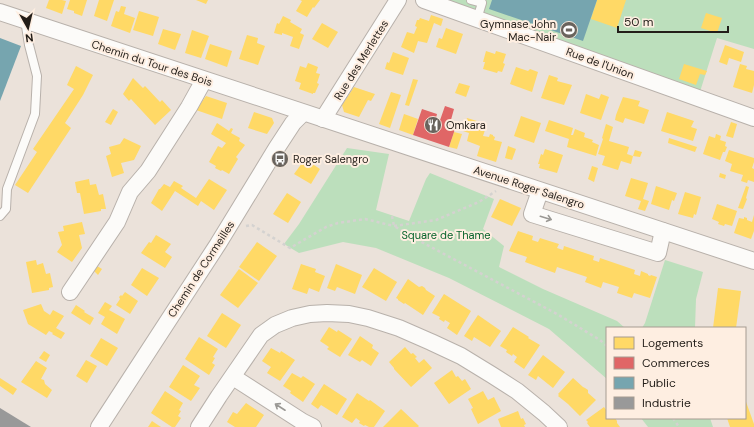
<svg xmlns="http://www.w3.org/2000/svg" width="754" height="427" viewBox="0 0 754 427" font-family="'DM Sans',sans-serif">
<style>
.green{fill:#bcdfbc}
.homes{fill:#ffd966}
.shops{fill:#e06666}
.public{fill:#76a5af}
.industry{fill:#999}
.lines{fill:none;stroke-linecap:round;stroke-linejoin:round}
.lane-casing{stroke:#b8b1ab;stroke-width:10}
.street-casing{stroke:#b8b1ab;stroke-width:18}
.path{stroke:#d4d2d0;stroke-width:2.5;stroke-dasharray:3 3;stroke-linecap:butt}
.lane{stroke:#fcfbf9;stroke-width:8}
.street{stroke:#fcfbf9;stroke-width:16}
.oneway{stroke:#9a9894}
.labels{text-anchor:middle;stroke-width:4;stroke-linejoin:round;paint-order:stroke}
.poi-label{font-size:11px;fill:#231e19;stroke:#feeee1;text-anchor:start}
.street-label{font-size:11px;fill:#231e19;stroke:#feeee1}
.park-label{font-size:11px;fill:#0a652d;stroke:#feeee1}
</style>
<rect width="100%" height="100%" fill="#ebe2da"/>
<g class="green">
<polygon points="441,0 754,0 754,49 717,38 698,98"/>
<polygon points="347,148 389,154 376,210 409,221 426,179 430,173 494,199 483,229 504,246 499,267 543,289 617,321 625,328 607,328 607,379 549,329 449,278 376,248 343,242 299,253 284,244 299,224"/>
<polygon points="665,260 703,272 696,299 695,328 642,328 645,323"/>
<polygon points="641,418 710,418 713,427 648,427"/>
</g>
<g class="homes">
<polygon points="49,0 62,0 66,1 62,14 46,8"/>
<polygon points="70,0 87,0 82,16 74,13 74,11 67,9"/>
<polygon points="99,0 114,0 107,21 94,16"/>
<polygon points="196,0 208,0 206,4"/>
<polygon points="300,0 320,0 314,8 313,7 307,17 296,11 302,1"/>
<polygon points="597,0 626,0 617,28 591,19"/>
<polygon points="121,6 126,7 124,14 135,18 130,33 111,26 116,11 119,12"/>
<polygon points="139,11 159,17 153,36 133,30"/>
<polygon points="706,13 722,18 717,33 701,28"/>
<polygon points="431,15 443,19 441,26 434,23 427,43 418,41 414,53 401,47 407,32 414,34 417,27 415,26 417,20 419,20 420,18 429,21"/>
<polygon points="283,16 291,20 290,22 302,29 300,33 304,35 299,49 290,46 293,37 282,33 282,35 274,33 277,23 279,24"/>
<polygon points="322,23 338,32 328,48 312,39"/>
<polygon points="446,28 463,34 456,54 436,47 439,38 442,39"/>
<polygon points="163,29 181,34 175,50 158,44"/>
<polygon points="192,30 209,36 201,58 185,53"/>
<polygon points="247,35 258,38 257,43 265,46 258,65 239,59"/>
<polygon points="210,44 232,51 227,67 205,59"/>
<polygon points="725,45 744,52 741,62 729,58 727,65 719,62"/>
<polygon points="486,51 495,54 496,51 506,54 503,63 505,64 502,72 498,71 497,73 483,69 485,62 483,62"/>
<polygon points="393,52 409,58 403,75 385,69 387,62 389,63"/>
<polygon points="308,63 318,67 316,73 320,74 317,83 319,84 315,93 313,93 313,94 299,89 301,83 295,81 300,66 306,68"/>
<polygon points="684,64 707,71 705,75 700,74 696,85 679,79"/>
<polygon points="740,64 747,66 746,69 754,71 754,85 752,93 733,87"/>
<polygon points="76,66 93,75 83,95 65,123 71,128 28,193 15,185 37,152 33,149 74,89 67,85"/>
<polygon points="516,67 528,71 530,69 538,72 532,92 510,84"/>
<polygon points="549,75 558,78 557,81 572,85 564,105 541,98"/>
<polygon points="133,78 143,88 145,86 160,102 162,100 171,110 155,125 131,99 129,101 123,94"/>
<polygon points="413,79 418,80 409,106 405,105"/>
<polygon points="459,83 470,86 466,97 455,93"/>
<polygon points="354,87 375,94 371,101 368,100 359,117 344,112 342,105"/>
<polygon points="391,92 401,95 390,128 379,124"/>
<polygon points="586,94 599,99 601,94 609,97 601,120 580,113"/>
<polygon points="206,96 227,103 222,119 196,110"/>
<polygon points="623,97 640,101 638,106 649,110 644,124 625,118 623,123 615,120 616,115 621,102"/>
<polygon points="113,109 118,112 111,125 105,122"/>
<polygon points="254,112 272,118 274,123 267,134 248,128"/>
<polygon points="667,112 694,121 691,127 697,129 693,141 661,131"/>
<polygon points="404,114 418,119 413,135 399,130"/>
<polygon points="521,116 541,123 534,143 514,136"/>
<polygon points="467,118 487,124 483,136 489,137 490,134 493,135 493,136 495,137 494,140 502,142 496,162 477,156 480,146 467,141 469,133 463,131"/>
<polygon points="549,120 573,128 571,135 573,135 575,129 585,133 584,137 593,140 592,142 599,145 596,156 567,147 569,139 545,131"/>
<polygon points="731,122 737,124 733,138 726,136"/>
<polygon points="217,123 229,131 231,128 233,129 231,133 240,138 239,141 245,145 236,157 238,159 229,174 222,170 221,171 215,168 216,166 209,162 218,146 222,148 226,143 211,134"/>
<polygon points="606,124 613,127 609,141 629,147 627,154 633,156 635,150 642,152 640,157 633,156 631,164 621,161 618,170 602,165 605,156 598,154 603,139 602,138"/>
<polygon points="454,132 462,134 457,149 449,147"/>
<polygon points="716,134 721,136 720,140 726,142 725,146 727,147 725,152 723,152 720,160 703,154 709,136 715,138"/>
<polygon points="124,138 141,146 134,160 121,163 124,173 112,177 106,156 111,154 109,147 120,144"/>
<polygon points="669,138 697,147 695,152 668,143"/>
<polygon points="508,146 516,149 512,160 505,158"/>
<polygon points="545,149 563,155 557,173 539,168 540,164 538,164 541,154 543,155"/>
<polygon points="729,150 754,158 754,162 752,168 754,169 754,182 748,180 747,183 741,181 743,175 730,171 732,164 725,161"/>
<polygon points="305,159 320,169 311,184 294,174"/>
<polygon points="592,166 598,168 594,182 588,179"/>
<polygon points="720,173 726,175 725,179 719,177"/>
<polygon points="631,178 648,183 643,199 649,201 645,211 638,209 641,201 625,196"/>
<polygon points="89,179 90,185 96,184 99,195 103,194 106,209 101,209 101,211 84,214 80,193 77,193 75,182"/>
<polygon points="209,179 227,190 214,210 201,201 198,206 175,191 162,211 151,203 159,189 160,189 164,184 170,187 174,181 183,186 181,188 196,198"/>
<polygon points="656,186 677,193 674,201 672,200 669,210 651,204"/>
<polygon points="746,186 749,187 746,198 747,199 743,209 738,208"/>
<polygon points="685,192 701,197 696,215 694,214 693,218 678,214"/>
<polygon points="287,193 301,202 288,223 273,214"/>
<polygon points="500,199 521,208 512,226 491,217"/>
<polygon points="717,204 737,211 732,226 725,224 724,226 718,224 719,222 712,219"/>
<polygon points="754,215 754,231 751,239 734,233 739,218 744,219 744,217 747,218 747,220 752,222"/>
<polygon points="82,222 85,234 79,235 82,248 72,262 57,252 62,245 58,232 64,231 63,226"/>
<polygon points="518,231 533,236 532,240 538,242 540,238 543,239 559,244 557,248 563,250 564,246 594,256 593,260 599,262 600,258 635,270 634,274 640,276 641,271 648,274 648,275 650,276 651,275 657,277 650,298 634,293 632,298 617,293 619,287 603,282 601,288 585,282 587,277 557,267 555,273 525,262 527,257 509,251"/>
<polygon points="156,235 171,244 165,252 172,257 165,268 141,253 149,242 151,243"/>
<polygon points="257,242 277,256 259,281 239,267"/>
<polygon points="36,260 37,265 43,263 46,274 50,273 53,287 49,288 49,290 32,293 26,262"/>
<polygon points="301,264 316,269 315,272 325,276 319,292 309,288 307,294 292,289"/>
<polygon points="336,264 362,275 355,294 337,287 335,291 327,288"/>
<polygon points="97,266 102,269 98,275 94,271"/>
<polygon points="142,268 159,278 147,296 131,285"/>
<polygon points="374,268 397,282 386,301 362,287"/>
<polygon points="239,269 258,283 238,308 220,295"/>
<polygon points="408,279 419,287 422,286 425,288 426,290 435,296 423,315 405,303 404,304 398,300 398,299 396,298"/>
<polygon points="718,288 741,291 736,328 713,328"/>
<polygon points="125,292 138,301 130,314 116,305 120,299 119,297 121,295 122,296"/>
<polygon points="444,294 471,311 457,335 447,328 450,323 445,320 444,322 439,319 440,317 432,313"/>
<polygon points="105,302 112,306 109,310 125,319 117,334 101,324 105,317 98,313"/>
<polygon points="41,304 44,311 50,315 53,310 64,316 56,328 65,333 61,339 52,334 53,333 49,331 46,335 28,324 23,310"/>
<polygon points="76,305 85,311 84,312 94,318 90,325 71,313"/>
<polygon points="222,313 241,325 226,348 207,336"/>
<polygon points="478,315 501,331 490,347 474,337 472,341 464,336"/>
<polygon points="329,327 337,332 338,330 352,339 340,357 327,349 329,347 320,341"/>
<polygon points="513,327 529,337 528,338 540,345 524,369 514,362 517,357 513,354 512,356 506,352 507,350 500,346"/>
<polygon points="360,336 373,345 372,348 379,353 371,366 362,360 360,362 348,355"/>
<polygon points="199,337 218,349 213,357 215,358 212,363 215,365 209,375 185,359"/>
<polygon points="101,338 118,348 107,366 90,356"/>
<polygon points="405,347 411,354 413,353 417,357 415,358 419,363 424,359 432,368 411,387 394,369 394,368 389,362"/>
<polygon points="271,348 280,353 281,351 295,360 280,381 267,373 271,367 262,361"/>
<polygon points="44,351 50,355 46,362 39,358"/>
<polygon points="543,355 565,372 553,388 538,376 536,380 528,375"/>
<polygon points="86,360 97,366 87,383 76,376"/>
<polygon points="36,361 47,368 41,379 44,380 45,384 52,390 47,398 21,382"/>
<polygon points="183,365 200,376 194,385 200,388 191,401 169,387"/>
<polygon points="452,370 456,377 458,376 462,381 465,379 471,389 449,404 434,383"/>
<polygon points="292,373 301,378 303,376 315,384 303,402 290,393 291,391 283,386"/>
<polygon points="0,378 17,389 13,395 0,386"/>
<polygon points="573,378 583,387 585,388 588,390 588,393 596,400 580,416 568,404 558,396 559,395 558,394"/>
<polygon points="324,384 347,399 337,415 321,405 318,409 311,404"/>
<polygon points="165,391 183,403 179,410 181,411 178,416 181,418 175,427 172,427 151,413"/>
<polygon points="483,391 488,400 494,397 501,411 478,424 471,409 473,408 468,399"/>
<polygon points="357,393 369,401 370,400 385,411 374,427 369,427 365,425 364,426 359,423 360,421 356,418 352,423 342,417"/>
<polygon points="745,399 754,424 754,427 730,427 727,418 745,418"/>
<polygon points="246,403 264,415 256,427 235,427 227,422 233,412 237,414"/>
<polygon points="604,407 607,411 607,418 615,418 617,421 617,423 620,427 590,427 587,423 588,422 586,420"/>
<polygon points="401,409 419,426 418,426 419,427 383,427"/>
<polygon points="518,411 521,419 523,418 526,424 524,425 525,427 501,427 498,419"/>
<polygon points="152,421 161,427 148,427"/>
</g>
<polygon class="shops" points="445,106 454,109 449,127 455,129 449,147 413,135 422,109 437,114 435,122 439,123"/>
<g class="public">
<polygon points="492,0 597,0 583,41 489,9"/>
<polygon points="0,38 21,46 0,101"/>
</g>
<polygon class="industry" points="0,408 31,427 0,427"/>
<g class="lines">
<g class="lane-casing">
<g id="lane">
<polyline points="471,0 482,3 477,19"/>
<polyline points="0,216 6,209 7,189 35,114 37,76 29,45 25,20"/>
</g>
</g>
<g class="street-casing">
<g id="street">
<polyline points="424,0 754,118"/>
<polyline points="0,12 754,261"/>
<polyline points="323,119 398,0"/>
<polyline points="540,191 532,214 658,253 663,231"/>
<polyline points="70,292 117,222 130,192 148,171 189,107 204,80"/>
<polyline points="233,377 303,422 313,427"/>
<polyline points="99,427 218,244 276,149 293,123 303,113"/>
<polyline points="199,427 219,396 261,335 275,325 292,318 310,314 327,313 349,314 368,318 399,328 431,342 461,356 492,375 517,391 544,413 559,427"/>
</g>
</g>
<g class="path">
<polyline points="392,216 394,226 414,238 557,314 600,340 607,346"/>
<polyline points="246,226 252,225 290,248 326,227 338,223 365,219 394,226 436,220 479,202 496,191"/>
<polyline points="673,418 679,427"/>
</g>
<use href="#lane" class="lane"/>
<use href="#street" class="street"/>
</g>
<defs><path id="oneway-shaft" d="M-6 0H5M1.5-3L5.5 0L1.5 3" fill="none" stroke-width="1.6" stroke-linecap="round" stroke-linejoin="round"/></defs>
<g class="oneway">
<use href="#oneway-shaft" transform="translate(546 218) rotate(17)"/>
<use href="#oneway-shaft" transform="translate(280 407) rotate(-147)"/>
</g>
<defs>
<g id="stadium-disc" transform="scale(0.9)"><circle r="9.5" fill="#69635d" stroke="#feeee1"/><path d="M0-5a6.5 5 0 1 0 0 10a6.5 5 0 1 0 0-10ZM-3.5-1.8h7v3.6h-7Z" fill="#fff"/></g>
<g id="restaurant-disc" transform="scale(0.9)"><circle r="9.5" fill="#69635d" stroke="#feeee1"/><path d="M-5-6h1v4h1v-4h1v4h1v-4h1v5L-1.5 .5V6h-2V.5L-5-1ZM5-6V6H3V1.5H1.5Q1.5-4 5-6Z" fill="#fff"/></g>
<g id="bus-disc" transform="scale(0.9)"><circle r="9.5" fill="#69635d" stroke="#feeee1"/><path d="M-5-6H5V4H4V6H2V4H-2V6H-4V4H-5ZM-3.5-4V0h7V-4ZM-3.5 1.2v1.5H-2V1.2ZM2 1.2v1.5H3.5V1.2Z" fill="#fff"/></g>
</defs>
<g fill-rule="evenodd">
<use href="#stadium-disc" x="569" y="30"/>
<use href="#restaurant-disc" x="433" y="125"/>
<use href="#bus-disc" x="280" y="159"/>
</g>
<g class="labels">
<g class="poi-label">
<text x="556" y="28" text-anchor="end">Gymnase John<tspan x="556" dy="13">Mac-Nair</tspan></text>
<text x="446" y="129">Omkara</text>
<text x="293" y="163">Roger Salengro</text>
</g>
<g class="street-label">
<text transform="translate(361 60) rotate(-58)" y="4">Rue des Merlettes</text>
<text transform="translate(152 63) rotate(18)" y="4">Chemin du Tour des Bois</text>
<text transform="translate(600 63) rotate(20)" y="4">Rue de l'Union</text>
<text transform="translate(529 187) rotate(18)" y="4">Avenue Roger Salengro</text>
<text transform="translate(201 269) rotate(-57)" y="4">Chemin de Cormeilles</text>
</g>
<g class="park-label">
<text x="446" y="239">Square de Thame</text>
</g>
</g>
<rect x="606" y="327" width="140" height="92" fill="#feeee1" stroke="#a69b91"/>
<rect x="614" y="337" width="20" height="12" fill="#ffd966" stroke="#a69b91"/>
<text x="642" y="347" font-size="12" fill="#231e19">Logements</text>
<rect x="614" y="357" width="20" height="12" fill="#e06666" stroke="#a69b91"/>
<text x="642" y="367" font-size="12" fill="#231e19">Commerces</text>
<rect x="614" y="377" width="20" height="12" fill="#76a5af" stroke="#a69b91"/>
<text x="642" y="387" font-size="12" fill="#231e19">Public</text>
<rect x="614" y="397" width="20" height="12" fill="#999999" stroke="#a69b91"/>
<text x="642" y="407" font-size="12" fill="#231e19">Industrie</text>
<g transform="translate(28 28) rotate(172)" stroke="#feeee1" stroke-width="3" paint-order="stroke">
<path d="M0-3L7 15L0 10L-7 15Z" fill="#231e19"/>
<text y="-6" font-size="11" font-weight="bold" text-anchor="middle" fill="#231e19">N</text>
</g>
<path d="M618 26v6h110v-6" fill="none" stroke="#231e19" stroke-width="2"/>
<text x="624" y="26" font-size="12" fill="#231e19" stroke="#feeee1" stroke-width="3" paint-order="stroke">50 m</text>
</svg>
